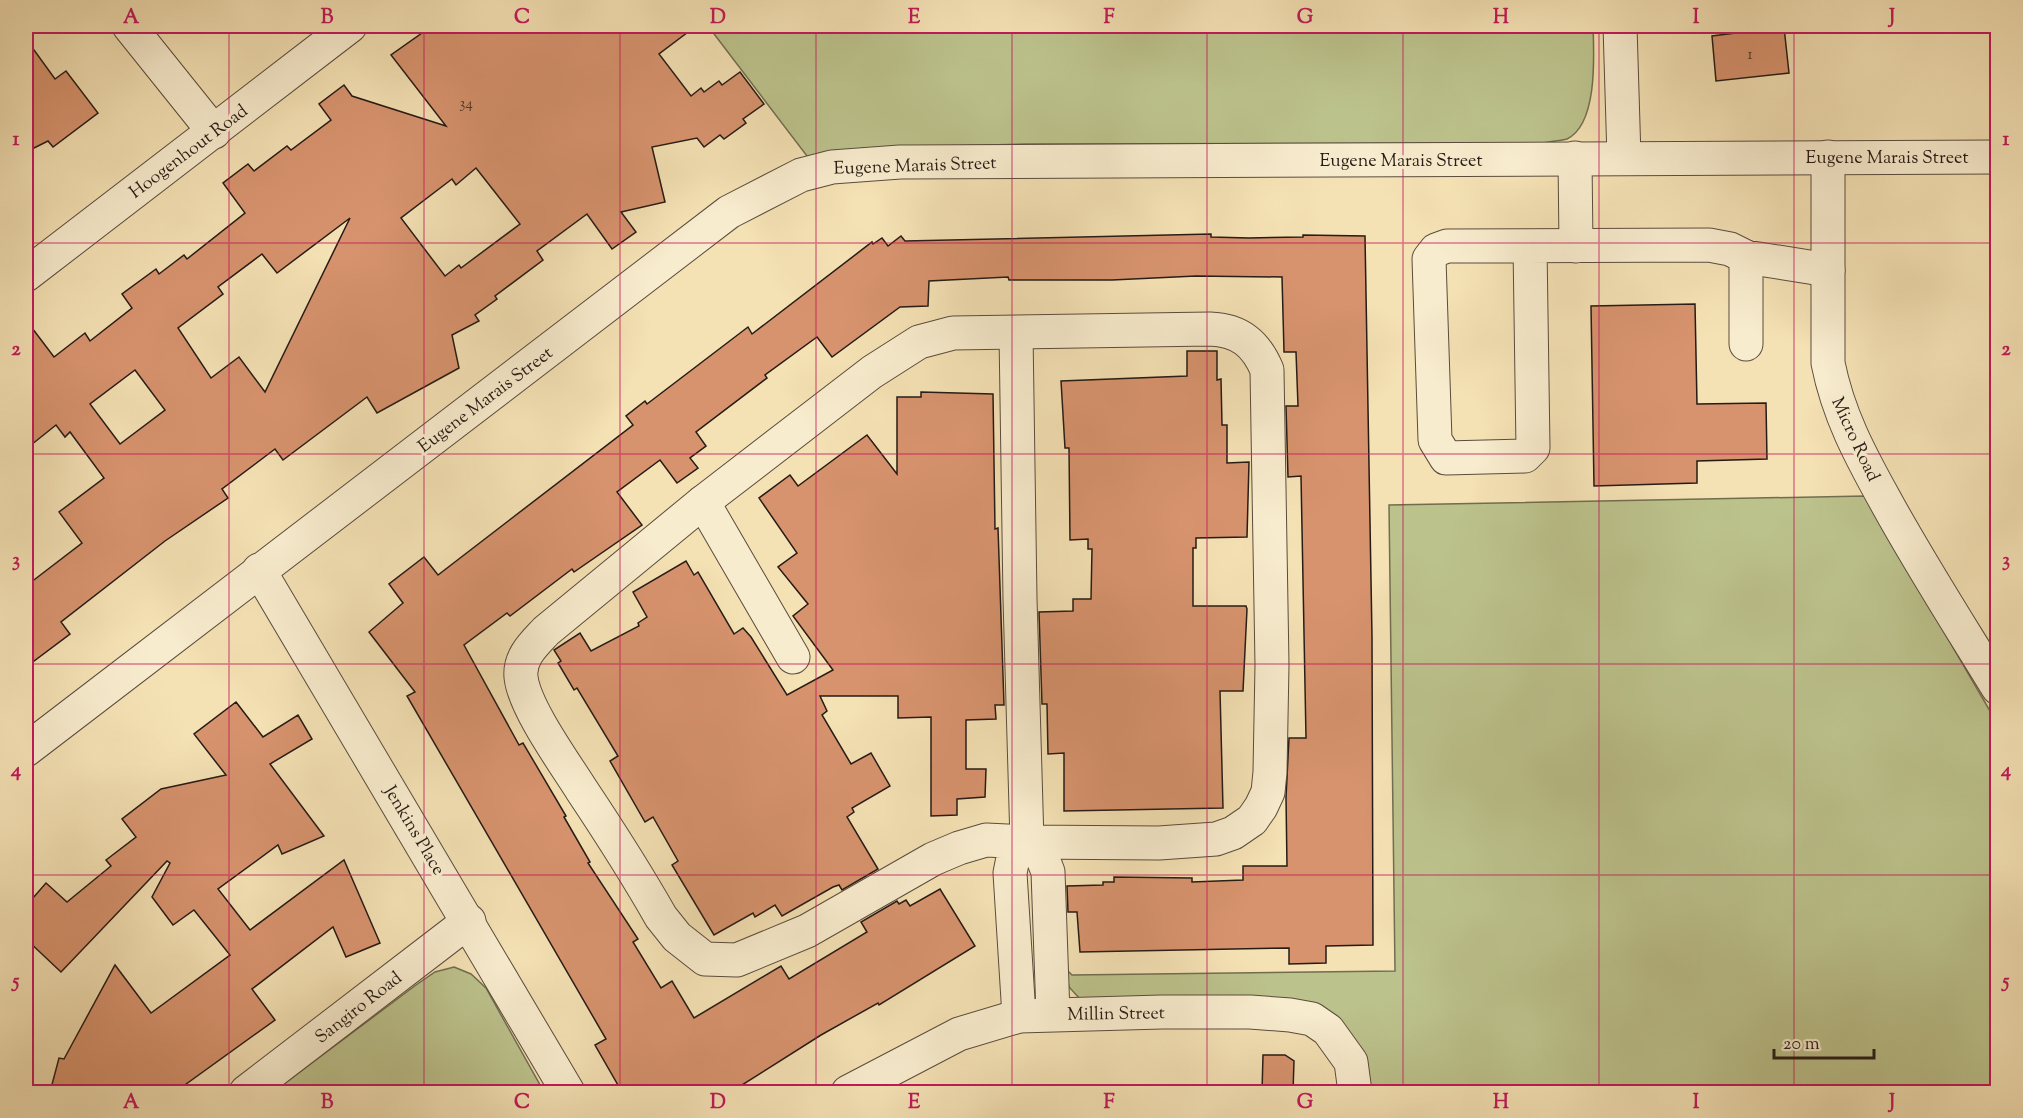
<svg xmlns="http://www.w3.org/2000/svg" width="2023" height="1118" viewBox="0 0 2023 1118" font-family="'Sorts Mill Goudy',serif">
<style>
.green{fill:#bcc28c;stroke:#716e50;stroke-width:1.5}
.building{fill:#d7936e;stroke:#261b15;stroke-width:1.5;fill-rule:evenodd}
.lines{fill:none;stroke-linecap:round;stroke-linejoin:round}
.minor-casing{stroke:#5a4c3d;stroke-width:35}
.minor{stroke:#f8ecce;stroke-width:33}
.grid{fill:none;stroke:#c2185b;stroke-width:1.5;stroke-opacity:0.55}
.labels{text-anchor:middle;stroke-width:6;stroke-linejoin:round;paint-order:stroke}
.number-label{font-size:15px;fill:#52392b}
.street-label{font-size:18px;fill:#261b15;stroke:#f8ecce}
.neatline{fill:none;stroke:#c2185b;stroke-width:2}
.grid-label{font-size:20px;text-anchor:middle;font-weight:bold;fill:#c2185b}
</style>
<rect width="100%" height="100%" fill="#f4e1b4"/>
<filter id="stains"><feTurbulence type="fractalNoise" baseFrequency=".00333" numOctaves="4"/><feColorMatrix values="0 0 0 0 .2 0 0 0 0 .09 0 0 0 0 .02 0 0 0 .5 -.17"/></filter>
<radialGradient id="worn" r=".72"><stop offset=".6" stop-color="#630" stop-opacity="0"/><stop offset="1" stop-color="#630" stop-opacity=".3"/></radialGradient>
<g class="green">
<path d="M 708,26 L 1593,26 C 1594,55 1598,124 1567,139 C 1560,141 1551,141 1544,143 L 1026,144 L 864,148 L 810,160 Z"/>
<polygon points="1865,496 1997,723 1997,1092 1372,1092 1365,1060 1353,1038 1081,1000 1069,987 1065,968 1072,975 1395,971 1389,505"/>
<polygon points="454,967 471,974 486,988 544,1092 273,1092 416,985 435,972"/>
</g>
<g class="building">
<path d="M 432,26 L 696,26 L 659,54 L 691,96 L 701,88 L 704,92 L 719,81 L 722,85 L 740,72 L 764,104 L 743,119 L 746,123 L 724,139 L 720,135 L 704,147 L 697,138 L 652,147 L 665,202 L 621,212 L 636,232 L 612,249 L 587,214 L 537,251 L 543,260 L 495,296 L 497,299 L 475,315 L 479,321 L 452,335 L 459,368 L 377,413 L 367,397 L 283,460 L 275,449 L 222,489 L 228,498 L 165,541 L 61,622 L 70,634 L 26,667 L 26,586 L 82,543 L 59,512 L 104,478 L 70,432 L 65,437 L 56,425 L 26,449 L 26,320 L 54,357 L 85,333 L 90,341 L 132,308 L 122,294 L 156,269 L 159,274 L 184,255 L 187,259 L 245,213 L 223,183 L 248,164 L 254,171 L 287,146 L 291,150 L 331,120 L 319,104 L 344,85 L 352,96 L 446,126 L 391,55 ZM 476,168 L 520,224 L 461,268 L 459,265 L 445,276 L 401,218 L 452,179 L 456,185 ZM 350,218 L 265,392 L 239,357 L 211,378 L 178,328 L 223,294 L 218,287 L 262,254 L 277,273 ZM 135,370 L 165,410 L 120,444 L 90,404 Z"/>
<polygon points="1784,27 1789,73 1716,81 1712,36"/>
<polygon points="26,39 55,79 66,71 98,113 53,147 48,141 26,152"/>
<polygon points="1211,234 1211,237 1249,238 1303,237 1303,235 1365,236 1372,637 1373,945 1326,946 1326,963 1289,964 1289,948 1080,952 1077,912 1068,912 1067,886 1103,885 1103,882 1114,882 1114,877 1192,878 1192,882 1243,880 1243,866 1287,866 1286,797 1289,738 1306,738 1301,476 1288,477 1286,406 1298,406 1296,352 1284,352 1282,277 1196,276 1112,280 1009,280 1008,277 929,281 928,306 900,307 832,357 817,337 765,375 767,378 696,432 706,446 690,458 698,468 677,483 660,460 617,492 642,525 574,572 572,569 510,616 507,613 464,645 519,745 523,743 566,816 564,817 590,862 588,863 638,939 633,942 661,988 672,981 694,1018 781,966 789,979 867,932 861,922 897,901 899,904 906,900 910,906 940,889 975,946 879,1005 878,1003 821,1035 731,1092 622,1092 595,1045 606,1039 407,696 415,692 369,632 403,603 389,584 424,557 438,575 633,425 626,416 645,401 647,404 748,327 752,334 872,242 873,244 882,238 888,246 901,236 905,241"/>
<polygon points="1695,304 1697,404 1766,403 1767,459 1697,461 1697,483 1594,486 1591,306"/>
<polygon points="1187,351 1217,351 1217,380 1221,379 1222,425 1227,425 1227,463 1249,462 1247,537 1196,538 1196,548 1193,548 1193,606 1246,606 1247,609 1243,691 1220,691 1223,808 1064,811 1064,753 1048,754 1047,704 1042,704 1039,612 1073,611 1073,599 1091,599 1092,549 1088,549 1088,539 1070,540 1069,448 1065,448 1061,381 1187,376"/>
<polygon points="921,392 993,394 995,529 998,528 1004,705 995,705 996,719 966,720 966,769 986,769 985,797 957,799 957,815 931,816 931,717 898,718 898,696 820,696 827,711 822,715 851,764 871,753 890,786 852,808 854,812 847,817 878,869 842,890 839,885 833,887 782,916 775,905 755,917 753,913 714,935 672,865 678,861 653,817 645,822 610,761 618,756 577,688 574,690 558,663 561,661 554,650 580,633 591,651 639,626 638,623 647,617 633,592 686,561 694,575 698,572 734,634 743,628 751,637 787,695 833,670 793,616 808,604 778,567 797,553 759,498 790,475 798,486 867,435 897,474 897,397 921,397"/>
<polygon points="236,702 263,737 298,715 312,739 270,764 324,836 282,854 278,845 218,889 250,930 344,860 380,943 346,957 333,927 252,989 275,1020 175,1092 50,1092 59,1058 64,1059 115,965 151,1013 230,955 194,910 173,925 152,897 170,863 167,861 61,972 26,939 26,906 46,883 67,902 111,866 106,860 136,837 122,819 161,789 226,775 194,734"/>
<polygon points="1263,1055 1285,1055 1294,1061 1293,1092 1262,1092"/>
</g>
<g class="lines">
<g class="minor-casing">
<g id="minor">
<polyline points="129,26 214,132"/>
<polyline points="1620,26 1624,158"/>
<path d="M 1828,157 L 1828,363 C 1838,414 1860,455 1885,500 C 1920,564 1960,626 1998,688"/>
<polyline points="1575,158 1576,246"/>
<polyline points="1530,246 1533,448 1525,456 1446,458 1435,440 1429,259 1436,250 1447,246 1709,245 1730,249 1746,257 1828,270"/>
<polyline points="26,275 350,26"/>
<polyline points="1016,333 1020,599 1027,842 1043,859 1048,872 1053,1014"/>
<polyline points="1746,344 1746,257"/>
<polyline points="703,502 793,657"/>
<polyline points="259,570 568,1092"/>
<polyline points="26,750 729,212 801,175 832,167 900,162 1998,157"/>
<path d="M 1019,1016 L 1010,873 L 1013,858 L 1027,842 L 1159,843 L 1216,839 L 1233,833 L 1252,820 L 1261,807 L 1268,792 L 1270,772 L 1272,665 L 1267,370 C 1256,344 1240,330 1210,329 L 953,333 L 919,342 L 872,372 L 703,502 L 546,631 C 534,644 519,657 521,677 C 524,707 564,762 581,789 C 609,831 636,873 661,917 L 677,937 L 705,959 L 737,960 L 807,931 L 933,859 L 959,848 L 986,840 L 1027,842"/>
<polyline points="246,1092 469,921"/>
<polyline points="848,1092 959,1034 1019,1016 1162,1012 1250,1012 1290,1015 1312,1019 1328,1030 1351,1062 1355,1092"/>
</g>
</g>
<use href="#minor" class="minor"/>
</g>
<path class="grid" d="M 229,26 L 229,1092M 424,26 L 424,1092M 620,26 L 620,1092M 816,26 L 816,1092M 1012,26 L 1012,1092M 1207,26 L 1207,1092M 1403,26 L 1403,1092M 1599,26 L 1599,1092M 1794,26 L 1794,1092M 26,243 L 1998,243M 26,454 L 1998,454M 26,664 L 1998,664M 26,875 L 1998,875"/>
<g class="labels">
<g class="number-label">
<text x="1750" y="59">1</text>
<text x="466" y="108">34</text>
</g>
<g class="street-label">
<text transform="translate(188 151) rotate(-37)" y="6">Hoogenhout Road</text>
<text x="1887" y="163">Eugene Marais Street</text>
<text x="1401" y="166">Eugene Marais Street</text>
<text transform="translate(915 165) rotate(-2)" y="6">Eugene Marais Street</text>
<text transform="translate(485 399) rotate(-37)" y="6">Eugene Marais Street</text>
<text transform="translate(1856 439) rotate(65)" y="6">Micro Road</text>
<text transform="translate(415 830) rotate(59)" y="6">Jenkins Place</text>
<text transform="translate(358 1007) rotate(-38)" y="6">Sangiro Road</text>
<text transform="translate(1116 1013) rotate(-1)" y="6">Millin Street</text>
</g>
</g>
<rect width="2023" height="1118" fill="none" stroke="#f4e1b4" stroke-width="66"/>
<path d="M1774 1049v9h100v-9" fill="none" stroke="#261b15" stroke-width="3"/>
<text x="1783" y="1049" font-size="18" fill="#261b15" stroke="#f8ecce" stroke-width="4.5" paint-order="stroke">20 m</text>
<rect x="33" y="33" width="1957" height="1052" class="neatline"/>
<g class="grid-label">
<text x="131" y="23">A</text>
<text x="327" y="23">B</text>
<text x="522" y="23">C</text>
<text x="718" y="23">D</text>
<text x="914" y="23">E</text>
<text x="1109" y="23">F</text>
<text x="1305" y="23">G</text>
<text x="1501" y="23">H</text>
<text x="1696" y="23">I</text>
<text x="1892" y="23">J</text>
<text x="16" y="145">1</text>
<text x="2006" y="145">1</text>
<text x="16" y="355">2</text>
<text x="2006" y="355">2</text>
<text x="16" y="566">3</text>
<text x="2006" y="566">3</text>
<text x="16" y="776">4</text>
<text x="2006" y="776">4</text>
<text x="16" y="987">5</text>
<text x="2006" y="987">5</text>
<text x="131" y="1108">A</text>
<text x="327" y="1108">B</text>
<text x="522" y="1108">C</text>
<text x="718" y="1108">D</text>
<text x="914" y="1108">E</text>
<text x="1109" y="1108">F</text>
<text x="1305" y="1108">G</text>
<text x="1501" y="1108">H</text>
<text x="1696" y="1108">I</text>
<text x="1892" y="1108">J</text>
</g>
<rect width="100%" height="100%" filter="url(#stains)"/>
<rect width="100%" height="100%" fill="url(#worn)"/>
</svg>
